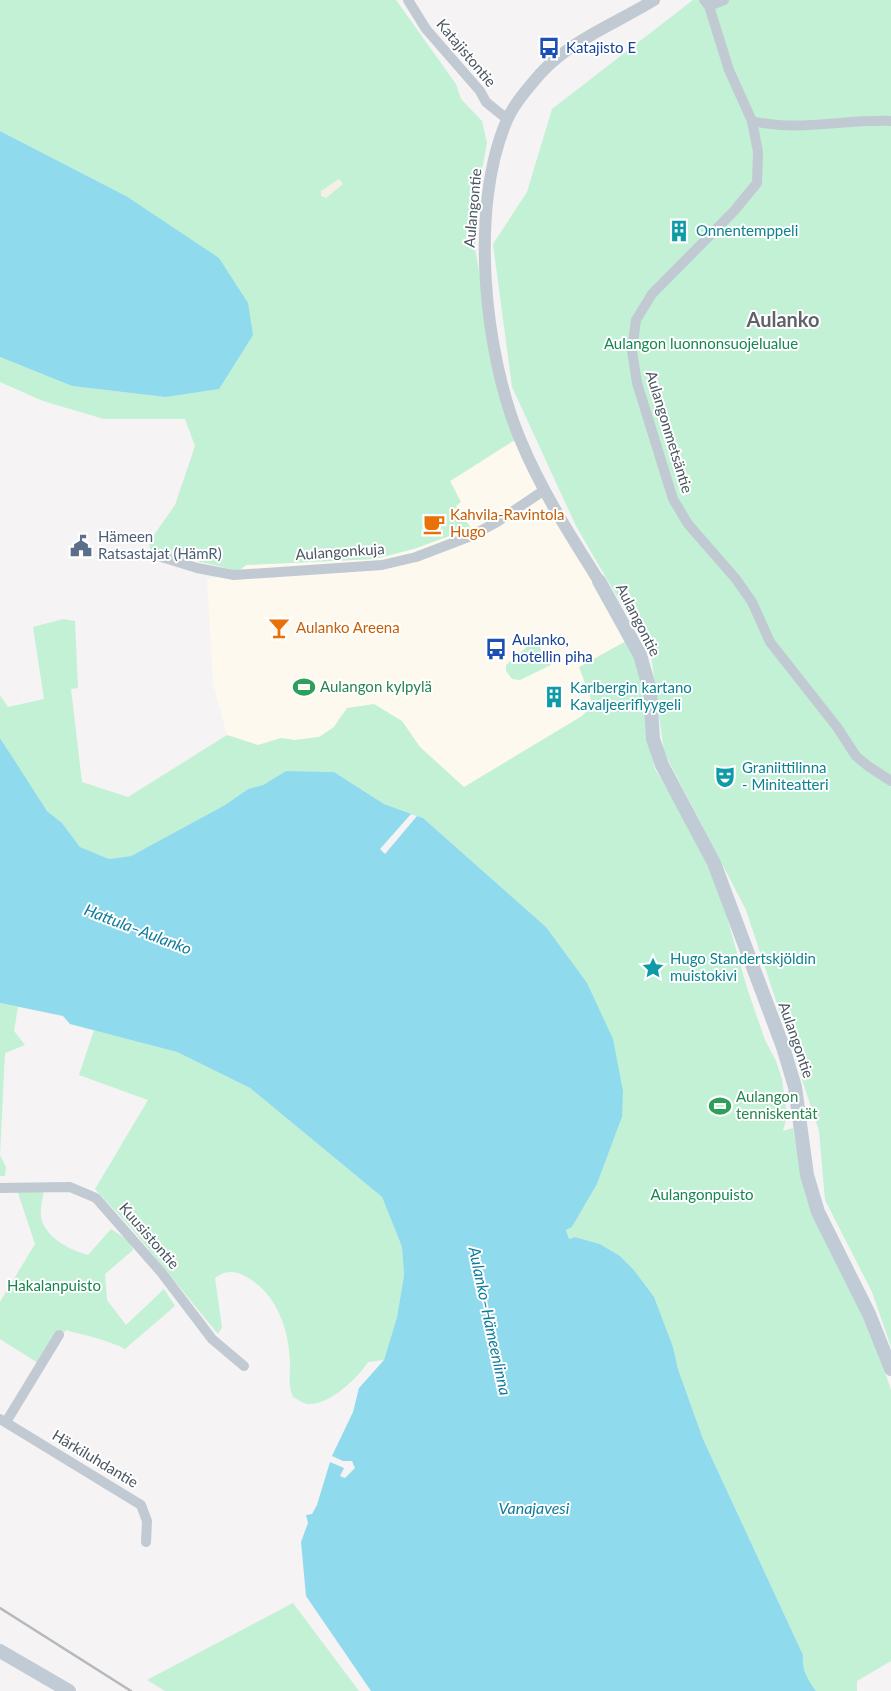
<svg xmlns="http://www.w3.org/2000/svg" width="891" height="1691" viewBox="0 0 891 1691" font-family="Lato,sans-serif">
<style>
.commercial{fill:#fdf9ef}
.green{fill:#c3f1d5}
.sand{fill:#f5f0e5}
.water{fill:#90daee}
.pier{fill:#f5f3f3}
.lines{fill:none;stroke-linecap:round;stroke-linejoin:round}
.minor{stroke:#c1cad2;stroke-width:10}
.tertiary{stroke:#c1cad2;stroke-width:12}
.secondary{stroke:#c1cbd6;stroke-width:14}
.rail{stroke:#b5b8bd;stroke-width:2.5}
.labels{text-anchor:middle;stroke-width:4;stroke-linejoin:round;paint-order:stroke}
.transit-label{font-size:15px;fill:#164399;stroke:#fff;text-anchor:start}
.street-label{font-size:15px;fill:#4a5661;stroke:#fff}
.culture-label{font-size:15px;fill:#0d838f;stroke:#fff;text-anchor:start}
.park-label{font-size:15px;fill:#17864f;stroke:#fff}
.food-label{font-size:15px;fill:#c56008;stroke:#fff;text-anchor:start}
.service-label{font-size:15px;fill:#4e5e75;stroke:#fff;text-anchor:start}
.leisure-label{font-size:15px;fill:#27864d;stroke:#fff;text-anchor:start}
.water-label{font-size:16px;font-style:italic;fill:#0c7c9b;stroke:#fff}
.district-label{font-size:20px;font-weight:bold;fill:#5f6368;stroke:#fff}
</style>
<rect width="100%" height="100%" fill="#f5f3f3"/>
<polygon class="commercial" points="518,438 628,640 593,705 582,716 464,788 420,747 402,721 341,714 334,727 319,737 295,740 281,738 258,745 227,735 213,684 207,579 234,575 246,565 375,559 457,534 471,527 456,506 456,490 450,482"/>
<g class="green">
<polygon points="0,0 396,0 456,84 461,99 482,121 487,143 477,197 475,247 498,390 518,438 450,481 461,502 456,506 471,528 414,549 375,559 246,565 239,571 150,550 149,542 175,505 195,446 185,419 104,419 43,401 0,382 0,357 72,386 165,397 126,196 0,131"/>
<polygon points="693,0 891,0 891,1347 872,1292 825,1200 819,1131 746,910 664,752 651,655 576,526 512,387 493,244 527,192 552,109"/>
<path d="M 63,619 L 75,621 L 78,688 L 71,689 L 82,782 L 128,797 L 227,735 L 258,745 L 281,738 L 295,740 L 319,737 L 334,727 L 347,708 L 374,704 L 402,721 L 420,747 L 464,787 L 582,716 L 593,705 L 579,667 L 628,640 L 642,683 L 647,735 L 655,769 L 690,827 L 720,893 L 747,988 L 765,1040 L 776,1061 L 782,1079 L 787,1116 L 783,1131 L 793,1128 L 801,1177 L 872,1334 L 891,1390 L 891,1661 L 857,1681 L 857,1691 L 816,1691 C 807,1678 802,1671 803,1655 L 703,1439 L 678,1369 L 673,1347 L 633,1269 L 620,1256 L 600,1244 L 575,1237 L 569,1239 L 566,1230 L 572,1227 L 597,1184 L 622,1117 L 546,927 L 423,818 L 384,804 L 334,772 L 286,771 L 263,785 L 248,789 L 225,805 L 131,856 L 109,859 L 80,847 L 62,823 L 47,811 L 20,771 L 0,738 L 0,695 L 8,707 L 44,699 L 33,627 Z"/>
<polygon points="535,640 551,665 520,680 512,679 506,671 506,665"/>
<polygon points="0,1003 18,1007 14,1031 25,1045 5,1053 0,1155 6,1167 5,1176 0,1176"/>
<path d="M 94,1030 L 177,1052 L 250,1088 L 382,1197 L 402,1247 L 404,1275 L 397,1317 L 384,1360 L 368,1362 C 358,1378 329,1406 307,1404 C 303,1403 297,1399 293,1397 C 288,1385 290,1378 290,1366 C 290,1334 279,1297 250,1279 C 237,1271 227,1269 215,1278 L 222,1327 L 218,1334 L 131,1228 L 95,1189 L 148,1100 L 79,1075 Z"/>
<path d="M 44,1189 C 43,1197 40,1209 41,1217 C 45,1238 70,1250 88,1255 L 111,1229 L 129,1241 L 133,1250 L 105,1274 L 107,1300 L 126,1325 L 164,1289 L 175,1306 L 125,1349 C 106,1339 86,1336 66,1330 L 38,1363 L 0,1339 L 0,1302 L 35,1244 L 17,1190 Z"/>
<polygon points="293,1603 359,1691 165,1691 147,1680"/>
</g>
<polygon class="sand" points="339,179 343,184 326,198 321,196 321,191"/>
<g class="water">
<polygon points="0,131 126,196 219,258 248,303 253,335 219,389 165,397 72,386 0,357"/>
<path d="M 0,738 L 47,811 L 62,823 L 80,847 L 109,859 L 131,856 L 225,805 L 248,789 L 263,785 L 286,771 L 334,772 L 384,804 L 423,818 L 546,927 L 587,983 L 613,1039 L 623,1091 L 622,1117 L 597,1184 L 572,1227 L 566,1230 L 569,1239 L 575,1237 L 600,1244 L 620,1256 L 633,1269 L 654,1297 L 673,1347 L 678,1369 L 703,1439 L 803,1655 C 802,1671 807,1678 816,1691 L 371,1691 L 306,1596 L 301,1542 L 308,1523 L 306,1515 L 312,1514 L 317,1505 L 330,1462 L 344,1468 L 340,1476 L 345,1478 L 355,1468 L 352,1461 L 343,1461 L 332,1456 L 353,1412 L 359,1388 L 384,1360 L 397,1317 L 404,1275 L 402,1247 L 382,1197 L 250,1088 L 177,1052 L 70,1024 L 63,1016 L 0,1003 Z"/>
</g>
<polygon class="pier" points="411,814 417,816 385,854 380,849"/>
<g class="lines">
<g class="minor">
<polyline points="408,0 426,29 480,91 486,102 507,119"/>
<polyline points="704,0 709,6 729,70 752,121"/>
<polyline points="709,6 724,0"/>
<path d="M 891,121 C 844,119 799,132 752,121 L 758,152 L 757,183 L 734,211 L 652,294 L 636,320 L 632,351 L 637,383 L 673,499 L 688,524 L 736,579 L 752,602 L 770,642 L 837,727 L 856,756 L 868,766 L 891,781"/>
<polyline points="155,555 197,568 234,575 382,565 416,557 471,536 497,522 543,491"/>
<polyline points="0,1188 70,1187 96,1198 161,1272 212,1339 244,1366"/>
<polyline points="0,1419 141,1505 147,1521 146,1542"/>
<polyline points="6,1422 59,1335"/>
</g>
<path class="tertiary" d="M 599,581 C 570,535 541,490 520,439 C 484,353 469,207 507,120 C 514,104 528,88 540,74 C 571,40 615,24 654,0"/>
<g class="secondary">
<polyline points="599,581 640,655 650,690 653,739 662,765 714,863 783,1047 795,1087 807,1175 818,1212 869,1314 891,1369"/>
<polyline points="0,1651 69,1691"/>
</g>
<polyline class="rail" points="0,1608 131,1691"/>
</g>
<defs>
<g id="bus-bare" transform="scale(1.725)"><path d="M-5-6H5V4H4V6H2V4H-2V6H-4V4H-5ZM-3.5-4V0h7V-4ZM-3.5 1.2v1.5H-2V1.2ZM2 1.2v1.5H3.5V1.2Z" fill="#1a4fb4" stroke="#fff" stroke-width="2.5" paint-order="stroke"/></g>
<g id="building-bare" transform="scale(1.725)"><path d="M-4-6H4V6H1V3H-1V6H-4ZM-2.5-4.3h1.7v1.8h-1.7ZM.8-4.3h1.7v1.8H.8ZM-2.5-1h1.7V.8h-1.7ZM.8-1h1.7V.8H.8Z" fill="#0f9aa8" stroke="#fff" stroke-width="2.5" paint-order="stroke"/></g>
<g id="cafe-bare" transform="scale(1.725)"><path d="M-5.5-4.5H6V0H3Q3 3.5 0 3.5H-2.5Q-5.5 3.5-5.5 0ZM3-3.2v2h1.7v-2ZM-6 4.5H4V6H-6Z" fill="#e8710a" stroke="#fff" stroke-width="2.5" paint-order="stroke"/></g>
<g id="civic-bare" transform="scale(1.725)"><path d="M-.6-6.5H3V-4.5H.6V-3L4-1V1h2V6H-6V1h2V-1L-.6-3ZM-1.2 2.5V6h2.4V2.5Z" fill="#5c6f8a" stroke="#fff" stroke-width="2.5" paint-order="stroke"/></g>
<g id="bar-bare" transform="scale(1.725)"><path d="M-6-5H6L.8 .8V4.5H3.5V6h-7V4.5H-.8V.8Z" fill="#e8710a" stroke="#fff" stroke-width="2.5" paint-order="stroke"/></g>
<g id="stadium-bare" transform="scale(1.725)"><path d="M0-5a6.5 5 0 1 0 0 10a6.5 5 0 1 0 0-10ZM-3.5-1.8h7v3.6h-7Z" fill="#2e9e5b" stroke="#fff" stroke-width="2.5" paint-order="stroke"/></g>
<g id="theatre-bare" transform="scale(1.725)"><path d="M-5-5.5Q0-4 5-5.5V0Q5 5 0 6Q-5 5-5 0ZM-3.3-2.5H-1v1.5H-3.3ZM1-2.5H3.3v1.5H1ZM-2.8 1Q0 5.5 2.8 1Z" fill="#0f9aa8" stroke="#fff" stroke-width="2.5" paint-order="stroke"/></g>
<g id="sight-bare" transform="scale(1.725)"><path d="M0-6L1.8-2.2L6-1.7L2.9 1.2L3.7 5.4L0 3.3L-3.7 5.4L-2.9 1.2L-6-1.7L-1.8-2.2Z" fill="#0f9aa8" stroke="#fff" stroke-width="2.5" paint-order="stroke"/></g>
</defs>
<g fill-rule="evenodd">
<use href="#bus-bare" x="549" y="48"/>
<use href="#building-bare" x="679" y="231"/>
<use href="#cafe-bare" x="434" y="524"/>
<use href="#civic-bare" x="81" y="546"/>
<use href="#bar-bare" x="279" y="628"/>
<use href="#bus-bare" x="496" y="649"/>
<use href="#stadium-bare" x="304" y="687"/>
<use href="#building-bare" x="554" y="697"/>
<use href="#theatre-bare" x="725" y="777"/>
<use href="#sight-bare" x="653" y="968"/>
<use href="#stadium-bare" x="720" y="1106"/>
</g>
<g class="labels">
<g class="transit-label">
<text x="566" y="53">Katajisto E</text>
<text x="512" y="645">Aulanko,<tspan x="512" dy="17">hotellin piha</tspan></text>
</g>
<g class="street-label">
<text transform="translate(466 53) rotate(50)" y="5">Katajistontie</text>
<text transform="translate(473 208) rotate(-85)" y="5">Aulangontie</text>
<text transform="translate(669 432) rotate(73)" y="5">Aulangonmetsäntie</text>
<text transform="translate(340 552) rotate(-4)" y="5">Aulangonkuja</text>
<text transform="translate(638 620) rotate(63)" y="5">Aulangontie</text>
<text transform="translate(796 1040) rotate(71)" y="5">Aulangontie</text>
<text transform="translate(149 1236) rotate(49)" y="5">Kuusistontie</text>
<text transform="translate(95 1459) rotate(31)" y="5">Härkiluhdantie</text>
</g>
<g class="culture-label">
<text x="696" y="236">Onnentemppeli</text>
<text x="570" y="693">Karlbergin kartano<tspan x="570" dy="17">Kavaljeeriflyygeli</tspan></text>
<text x="742" y="773">Graniittilinna<tspan x="742" dy="17">- Miniteatteri</tspan></text>
<text x="670" y="964">Hugo Standertskjöldin<tspan x="670" dy="17">muistokivi</tspan></text>
</g>
<g class="park-label">
<text x="701" y="349">Aulangon luonnonsuojelualue</text>
<text x="702" y="1200">Aulangonpuisto</text>
<text x="54" y="1291">Hakalanpuisto</text>
</g>
<g class="food-label">
<text x="450" y="520">Kahvila-Ravintola<tspan x="450" dy="17">Hugo</tspan></text>
<text x="296" y="633">Aulanko Areena</text>
</g>
<g class="service-label">
<text x="98" y="542">Hämeen<tspan x="98" dy="17">Ratsastajat (HämR)</tspan></text>
</g>
<g class="leisure-label">
<text x="320" y="692">Aulangon kylpylä</text>
<text x="736" y="1102">Aulangon<tspan x="736" dy="17">tenniskentät</tspan></text>
</g>
<g class="water-label">
<text transform="translate(138 929) rotate(21)" y="6">Hattula–Aulanko</text>
<text transform="translate(490 1321) rotate(78)" y="6">Aulanko–Hämeenlinna</text>
<text x="534" y="1514">Vanajavesi</text>
</g>
<g class="district-label">
<text x="783" y="327">Aulanko</text>
</g>
</g>
</svg>
